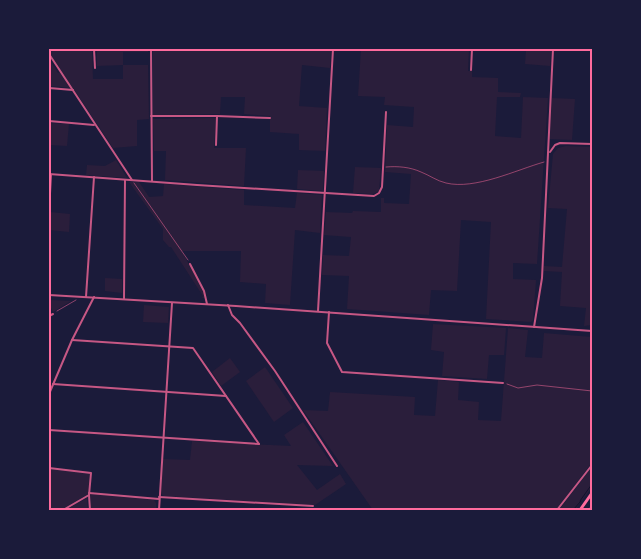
<svg xmlns="http://www.w3.org/2000/svg" width="641" height="559" viewBox="0 0 641 559" font-family="'DM Sans',sans-serif">
<style>
.green{fill:#2a1e3b}
.lines{fill:none;stroke-linecap:round;stroke-linejoin:round}
.stream{stroke:#12122b;stroke-width:1}
.path{stroke:#ff6b9d;stroke-width:0.5}
.minor{stroke:#c65784;stroke-width:2}
.tertiary{stroke:#c65784;stroke-width:2}
.motorway{stroke:#ff6b9d;stroke-width:3}
.neatline{fill:none;stroke:#ff6b9d;stroke-width:2}
</style>
<rect width="100%" height="100%" fill="#1b1b3a"/>
<g class="green">
<polygon points="49,49 92,49 93,79 123,79 123,65 97,66 97,49 148,49 148,52 123,52 123,65 148,65 149,119 137,120 137,146 113,148 73,88 49,86 49,62 51,62 58,73 61,71 49,52"/>
<polygon points="153,49 331,49 330,68 302,65 299,106 327,108 325,151 299,150 299,134 270,132 270,116 244,114 245,97 221,97 220,114 153,115"/>
<polygon points="361,49 469,49 468,71 472,71 472,77 498,78 498,92 521,93 520,97 497,97 495,136 521,138 523,97 548,98 537,264 513,263 513,279 536,280 533,320 531,322 486,319 491,222 461,220 457,291 431,290 429,315 347,309 349,276 322,275 323,255 349,256 351,237 324,235 326,212 352,213 353,211 381,212 381,198 384,198 384,203 409,204 411,174 385,172 387,125 413,127 414,107 384,105 385,97 358,96"/>
<polygon points="526,50 551,51 550,66 525,64"/>
<polygon points="552,98 575,99 572,140 549,139"/>
<polygon points="216,118 214,148 246,148 244,186 165,180 166,151 154,151 153,119"/>
<polygon points="49,123 69,124 67,146 49,145"/>
<polygon points="566,146 592,147 592,325 584,326 586,308 560,306 562,272 544,271 544,266 562,267 567,209 548,208 553,154 558,148"/>
<polygon points="116,160 127,178 86,175 87,165 105,166"/>
<polygon points="355,167 381,168 379,191 373,194 353,193"/>
<polygon points="298,170 324,171 323,191 297,189"/>
<polygon points="129,182 139,182 149,197 163,196 164,184 244,190 244,205 295,208 297,193 322,195 320,233 295,230 290,305 265,303 266,284 240,282 241,251 182,251 205,295 205,298 202,298 203,296 171,247 169,247 163,240 163,229"/>
<polygon points="50,212 70,214 69,232 49,230"/>
<polygon points="105,278 122,279 122,293 105,291"/>
<polygon points="50,300 71,301 53,312 50,306"/>
<polygon points="144,305 169,307 168,323 143,322"/>
<polygon points="433,324 506,328 504,355 489,355 487,379 442,376 444,352 431,350"/>
<polygon points="508,328 528,330 525,357 542,358 544,333 592,337 592,462 591,461 590,465 556,510 373,510 303,410 328,411 330,392 415,397 414,415 435,416 438,380 459,382 458,400 479,402 478,420 501,421"/>
<polygon points="230,358 240,372 221,386 212,372"/>
<polygon points="265,367 293,408 274,422 246,381"/>
<polygon points="303,422 333,466 297,465 317,490 340,474 346,484 315,505 181,497 164,496 161,494 163,459 190,460 192,441 291,446 284,435"/>
<polygon points="592,467 592,487 575,510 559,510"/>
<polygon points="49,469 90,474 88,494 61,510 49,510"/>
<polygon points="90,494 154,500 156,503 156,510 91,510"/>
<polygon points="87,498 88,510 66,510"/>
</g>
<g class="lines">
<g class="stream">
<polyline points="580,501 592,484"/>
<polyline points="573,510 581,501"/>
</g>
<g class="path">
<path d="M 386,167 C 398,166 410,167 421,172 C 429,175 437,181 446,183 C 475,190 516,170 544,162"/>
<polyline points="134,183 188,260"/>
<polyline points="57,311 76,300"/>
<polyline points="507,384 518,388 537,385 592,391"/>
</g>
<g class="minor">
<polyline points="94,49 95,68"/>
<polyline points="151,49 152,181"/>
<polyline points="49,54 132,180"/>
<polyline points="471,70 472,49"/>
<polyline points="49,88 73,90"/>
<polyline points="151,116 217,116 270,118"/>
<polyline points="49,121 94,125"/>
<polyline points="216,145 217,116"/>
<polyline points="550,152 555,145 560,143 592,144"/>
<polyline points="49,174 197,185 374,196 379,193 382,187 386,112"/>
<polyline points="49,212 51,175"/>
<polyline points="190,264 204,291 207,304"/>
<polyline points="86,297 94,177"/>
<polyline points="124,299 125,180"/>
<polyline points="228,305 232,315 240,323 275,371 337,466"/>
<polyline points="318,311 333,49"/>
<polyline points="329,312 327,343 342,372 503,383"/>
<polyline points="49,316 53,314"/>
<polyline points="534,327 542,278 553,49"/>
<polyline points="72,340 193,348 259,444"/>
<polyline points="53,384 226,396"/>
<polyline points="49,394 72,340 94,297"/>
<polyline points="49,430 259,444"/>
<polyline points="49,468 91,473 89,495 90,510"/>
<polyline points="89,493 159,499"/>
<polyline points="159,497 313,506"/>
<polyline points="63,510 89,495"/>
<polyline points="159,510 172,303"/>
<polyline points="557,510 592,465"/>
</g>
<polyline class="tertiary" points="49,295 236,306 592,331"/>
<g class="motorway">
<polyline points="580,510 592,493"/>
<polyline points="590,510 592,507"/>
</g>
</g>
<rect width="641" height="559" fill="none" stroke="#1b1b3a" stroke-width="100"/>
<rect x="50" y="50" width="541" height="459" class="neatline"/>
</svg>
